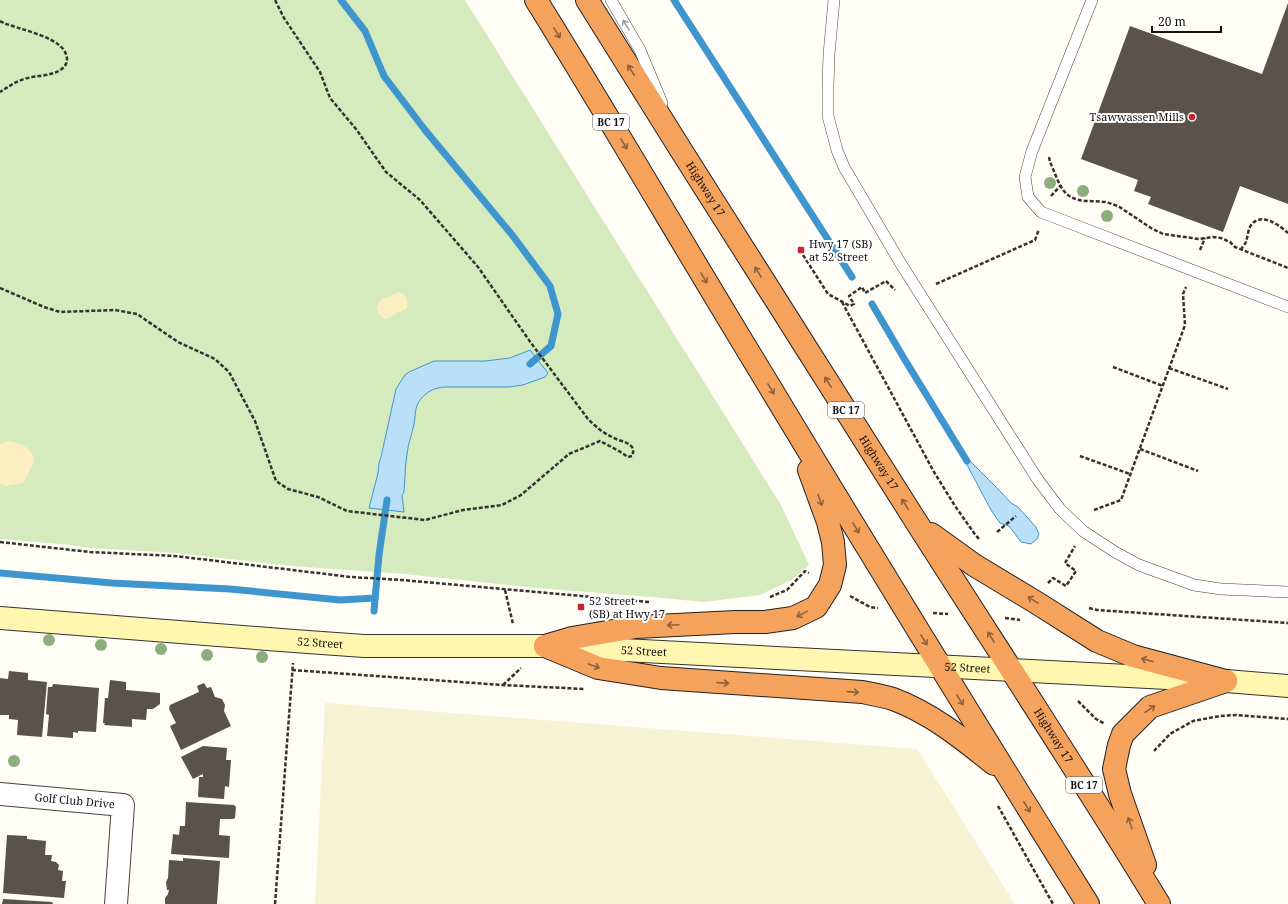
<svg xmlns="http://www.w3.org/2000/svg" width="1288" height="904" viewBox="0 0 1288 904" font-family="'Noto Serif',serif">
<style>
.farmland{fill:#f6f3d4}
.green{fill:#d5ebbd}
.sand{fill:#fbeec1}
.water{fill:#b9e0f7;stroke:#3f96cf}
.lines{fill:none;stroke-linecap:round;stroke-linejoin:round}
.stream{stroke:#3f96cf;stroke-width:7}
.building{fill:#5a524d}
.lane-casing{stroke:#444;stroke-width:12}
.street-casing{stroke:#444;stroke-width:24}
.secondary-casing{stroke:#333;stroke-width:24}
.highway-casing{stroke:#222;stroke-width:24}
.path{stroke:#333;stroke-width:2.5;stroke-dasharray:4 2;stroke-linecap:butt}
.lane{stroke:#fff;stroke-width:11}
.street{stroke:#fff;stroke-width:22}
.secondary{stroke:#fff6b0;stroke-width:22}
.highway{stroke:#f5a25d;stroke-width:22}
.tree{fill:#8dad7f}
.oneway{stroke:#a0a0a0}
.oneway2{stroke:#8e613b}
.poi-dot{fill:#c4262e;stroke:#fff;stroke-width:1.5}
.labels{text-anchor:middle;stroke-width:4;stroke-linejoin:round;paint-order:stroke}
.shield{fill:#fff;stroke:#585858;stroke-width:1}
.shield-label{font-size:10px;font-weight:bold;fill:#111}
.poi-label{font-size:11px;fill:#111;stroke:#fff;text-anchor:start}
.street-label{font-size:11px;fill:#111;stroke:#fff}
</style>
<rect width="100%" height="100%" fill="#fffdf5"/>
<polygon class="farmland" points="325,703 917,749 1015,904 315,904"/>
<polygon class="green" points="0,0 465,0 781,505 809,565 793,579 760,595 704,602 652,597 536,588 405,574 291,566 177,553 89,548 71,545 0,539"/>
<g class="sand">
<path d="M 398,292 C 408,294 408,300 407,308 C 403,311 401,311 397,313 C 392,315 390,319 384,319 C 374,311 374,306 383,298 C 389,298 392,294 398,292 Z"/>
<path d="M 9,441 C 19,443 34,448 34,461 C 33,465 30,469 29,472 C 27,476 26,480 23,483 L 6,486 L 0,484 L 0,444 Z"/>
</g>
<g class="water">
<path d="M 530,350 L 548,373 L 545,377 L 523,385 L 509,387 L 444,387 C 434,388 426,392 420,400 C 414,408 416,415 414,424 C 412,434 408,444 407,454 C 405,467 405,479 404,492 L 402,495 L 404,512 L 369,508 L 378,473 L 379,463 L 381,457 L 396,389 L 405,375 L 409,372 L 434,361 L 485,361 L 510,358 Z"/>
<polygon points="969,460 1000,491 1011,503 1018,507 1036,527 1039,534 1037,539 1031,544 1021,542 1009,526 1000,523 991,510 966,463"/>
</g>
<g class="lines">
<g class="stream">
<polyline points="341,0 365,31 384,76 425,130 513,236 550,286 558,314 551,346 530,364"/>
<polyline points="674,0 852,277"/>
<polyline points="872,304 905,360 967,461"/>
<polyline points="0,573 112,583 230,589 340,600 375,598"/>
<polyline points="374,611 379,555 387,500"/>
</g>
</g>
<g class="building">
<polygon points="1288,3 1288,204 1240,186 1223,232 1148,204 1151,197 1134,191 1138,180 1081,159 1130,26 1262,74"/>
<polygon points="9,671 28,673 28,680 47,682 42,737 17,735 18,720 9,719 9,715 0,715 0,678 8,679"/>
<polygon points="110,680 126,682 126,690 160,693 160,704 153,709 147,709 146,720 132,719 132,727 104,725 105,723 103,723 105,698 108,698"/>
<polygon points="204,683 207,688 211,687 215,697 222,699 225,705 224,711 231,726 181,750 170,726 176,723 169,709 170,705 199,692 197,686"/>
<polygon points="53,684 99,688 96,732 78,731 78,733 73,732 73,738 47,736 49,715 46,714 48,687 52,687"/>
<polygon points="203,746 227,748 226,760 231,760 229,787 225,786 224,799 198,797 199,777 203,777 203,774 193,779 181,757"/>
<polygon points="186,802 234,805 236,807 235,818 233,819 220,819 219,835 230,836 229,858 171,854 173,834 179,835 180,826 185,826"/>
<polygon points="7,835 27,836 27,839 46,841 45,855 52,855 51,861 56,862 59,865 58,870 63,871 62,881 66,881 64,898 3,893"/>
<polygon points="183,858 220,861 217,904 165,904 165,898 168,894 169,890 167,890 166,882 168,878 169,860 183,861"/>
<polygon points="3,899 52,902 53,904 2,904"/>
</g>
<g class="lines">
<g class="lane-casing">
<g id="lane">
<polyline points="611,0 640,50 662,103"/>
<polyline points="834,0 829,54 828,87 828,116 837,150 844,167 901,264 1038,480 1060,509 1083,531 1115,552 1139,565 1194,585 1221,589 1288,592"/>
<polyline points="1092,0 1032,151 1025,177 1028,197 1041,212 1288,307"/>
</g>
</g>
<g class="street-casing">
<g id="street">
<path id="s1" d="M 0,794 L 123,805 L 116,904"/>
</g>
</g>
<g class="secondary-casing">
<g id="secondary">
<path id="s2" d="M 0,618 L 294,641 L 364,646 L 545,646 L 1226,681 L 1288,686"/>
</g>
</g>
<g class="highway-casing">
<g id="highway">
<path d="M 536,0 C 612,122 684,246 759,369 C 867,548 977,727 1088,904"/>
<path id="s3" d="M 587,0 C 696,175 807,349 917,523 C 998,650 1081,776 1159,904"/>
<polyline points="931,534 974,565 1037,603 1097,641 1133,656 1226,681"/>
<path d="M 545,646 L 598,668 L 661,678 L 862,692 C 872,694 883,696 893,699 C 931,713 963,739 994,764"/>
<polyline points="545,646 572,638 636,627 735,622 765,622 793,618 816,607 830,585 835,565 833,542 828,522 809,470"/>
<polyline points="1145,865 1120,794 1114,769 1119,745 1123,734 1150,707 1226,681"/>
</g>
</g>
<g class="path">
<path d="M 0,21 C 15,30 69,36 67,61 C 66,67 60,71 54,73 C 45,76 34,76 24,79 C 15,82 8,87 0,92"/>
<path d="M 1049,157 L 1050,162 C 1054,170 1058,184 1064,191 C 1074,204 1091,200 1105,202 C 1110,203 1114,205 1118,206 L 1151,228 L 1163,234 L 1199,239 L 1213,237 L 1221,238 L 1230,242 L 1235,247 L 1288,268"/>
<polyline points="1051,196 1061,185"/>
<polyline points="1200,250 1205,238"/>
<path d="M 1241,250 C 1242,247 1245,244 1246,242 C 1248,236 1248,228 1252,224 C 1263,212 1280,226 1288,233"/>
<polyline points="803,255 828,294 850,306 854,304 849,296 862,287 865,293 886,281 895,290"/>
<polyline points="936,284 1035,240 1039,229"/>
<path d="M 0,288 L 44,307 L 60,312 L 115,310 L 137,314 L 178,342 L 215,359 L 229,372 L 255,421 L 276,481 L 288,489 L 318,497 L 347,511 L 425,520 L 463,510 L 502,505 L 521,495 L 569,454 L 600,441 L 619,451 L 628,457 L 632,456 C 633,453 634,451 632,447 C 627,441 618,441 612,437 C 603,433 595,426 588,419 L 531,343 L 478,267 L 420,200 L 386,172 L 356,129 L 330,98 L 320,72 L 284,18 L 275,0"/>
<polyline points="842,302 934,472 955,506 974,533 979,539"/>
<polyline points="1113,367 1163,386"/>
<polyline points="1169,368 1228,389"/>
<polyline points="1140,449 1198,471"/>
<polyline points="1080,456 1130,474"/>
<polyline points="1094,510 1121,500 1185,325 1183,294 1186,287"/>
<polyline points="997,532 1016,516"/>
<polyline points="0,542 90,552 175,556 351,577 402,580 649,602"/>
<polyline points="1048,583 1053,578 1066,586 1076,571 1065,563 1075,546"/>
<polyline points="505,590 513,624"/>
<polyline points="850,596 870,607 878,608"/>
<polyline points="770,597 787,590 805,571 809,573"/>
<polyline points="1089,608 1097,610 1288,623"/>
<polyline points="933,613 948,614"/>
<polyline points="1005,618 1020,620"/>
<polyline points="292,670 502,685 585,689"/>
<polyline points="503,685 521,668"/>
<polyline points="1078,701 1096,719 1105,724"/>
<polyline points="1154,751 1170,734 1193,721 1220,716 1236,715 1288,719"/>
<polyline points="998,806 1053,904"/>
<polyline points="275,904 293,663"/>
</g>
<use href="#lane" class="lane"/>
<use href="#street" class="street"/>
<use href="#secondary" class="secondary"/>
<use href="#highway" class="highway"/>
</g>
<g class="tree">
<circle cx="1050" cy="183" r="6"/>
<circle cx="1083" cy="191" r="6"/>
<circle cx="1107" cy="216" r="6"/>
<circle cx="49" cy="640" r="6"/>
<circle cx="101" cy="645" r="6"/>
<circle cx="161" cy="649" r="6"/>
<circle cx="207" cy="655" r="6"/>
<circle cx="262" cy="657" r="6"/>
<circle cx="14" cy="761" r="6"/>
</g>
<defs><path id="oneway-shaft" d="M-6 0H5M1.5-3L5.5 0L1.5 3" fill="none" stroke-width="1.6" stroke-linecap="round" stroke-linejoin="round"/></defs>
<use class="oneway" href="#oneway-shaft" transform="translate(626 25) rotate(-121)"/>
<g class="oneway2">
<use href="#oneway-shaft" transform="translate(557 33) rotate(58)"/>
<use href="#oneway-shaft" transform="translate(631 70) rotate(-122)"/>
<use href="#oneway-shaft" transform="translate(624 144) rotate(59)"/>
<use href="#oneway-shaft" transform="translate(758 272) rotate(-122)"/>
<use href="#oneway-shaft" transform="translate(704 278) rotate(59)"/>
<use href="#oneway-shaft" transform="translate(828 382) rotate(-122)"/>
<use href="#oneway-shaft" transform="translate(771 389) rotate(59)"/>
<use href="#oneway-shaft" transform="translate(820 500) rotate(70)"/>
<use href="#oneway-shaft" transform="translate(905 504) rotate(-122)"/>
<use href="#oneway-shaft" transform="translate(856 528) rotate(59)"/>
<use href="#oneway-shaft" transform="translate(1033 600) rotate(-149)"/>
<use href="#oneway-shaft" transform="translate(802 614) rotate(154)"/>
<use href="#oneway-shaft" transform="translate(673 625) rotate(177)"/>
<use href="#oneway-shaft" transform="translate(991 637) rotate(-121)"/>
<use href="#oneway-shaft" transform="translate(924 640) rotate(59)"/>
<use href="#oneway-shaft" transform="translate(1147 660) rotate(-165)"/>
<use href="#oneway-shaft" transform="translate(594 666) rotate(20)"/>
<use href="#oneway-shaft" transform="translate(723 683) rotate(4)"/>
<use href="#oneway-shaft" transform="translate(853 692) rotate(4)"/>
<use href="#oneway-shaft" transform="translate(960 700) rotate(58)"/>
<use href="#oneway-shaft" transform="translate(1150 709) rotate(-34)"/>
<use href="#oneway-shaft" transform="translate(1027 807) rotate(58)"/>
<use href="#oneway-shaft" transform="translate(1130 823) rotate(-109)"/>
</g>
<g class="poi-dot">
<circle cx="1192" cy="117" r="4"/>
<rect x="797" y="246" width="8" height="8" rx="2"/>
<rect x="577" y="603" width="8" height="8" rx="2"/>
</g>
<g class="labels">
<g class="shield">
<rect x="593" y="114" width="36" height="16" rx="3"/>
<rect x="828" y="402" width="36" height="16" rx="3"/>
<rect x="1066" y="777" width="36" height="16" rx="3"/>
</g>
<g class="shield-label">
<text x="611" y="126">BC 17</text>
<text x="846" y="414">BC 17</text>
<text x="1084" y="789">BC 17</text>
</g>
<g class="poi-label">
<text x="1184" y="121" text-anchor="end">Tsawwassen Mills</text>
<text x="809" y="248">Hwy 17 (SB)<tspan x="809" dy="13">at 52 Street</tspan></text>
<text x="589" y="605">52 Street<tspan x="589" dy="13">(SB) at Hwy 17</tspan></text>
</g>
<g class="street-label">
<text dy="4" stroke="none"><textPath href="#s3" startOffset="223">Highway 17</textPath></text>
<text dy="4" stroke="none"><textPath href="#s3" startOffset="547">Highway 17</textPath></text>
<text dy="4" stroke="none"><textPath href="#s2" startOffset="321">52 Street</textPath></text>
<text dy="4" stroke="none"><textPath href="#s2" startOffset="645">52 Street</textPath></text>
<text dy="4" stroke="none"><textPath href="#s2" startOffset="969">52 Street</textPath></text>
<text dy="4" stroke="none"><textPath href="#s3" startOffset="871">Highway 17</textPath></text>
<text dy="4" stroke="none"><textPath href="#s1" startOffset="75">Golf Club Drive</textPath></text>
</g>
</g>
<path d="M1152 26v6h69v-6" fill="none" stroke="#111111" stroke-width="2"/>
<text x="1158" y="26" font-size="12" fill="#111111" stroke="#ffffff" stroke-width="3" paint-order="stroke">20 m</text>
</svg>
